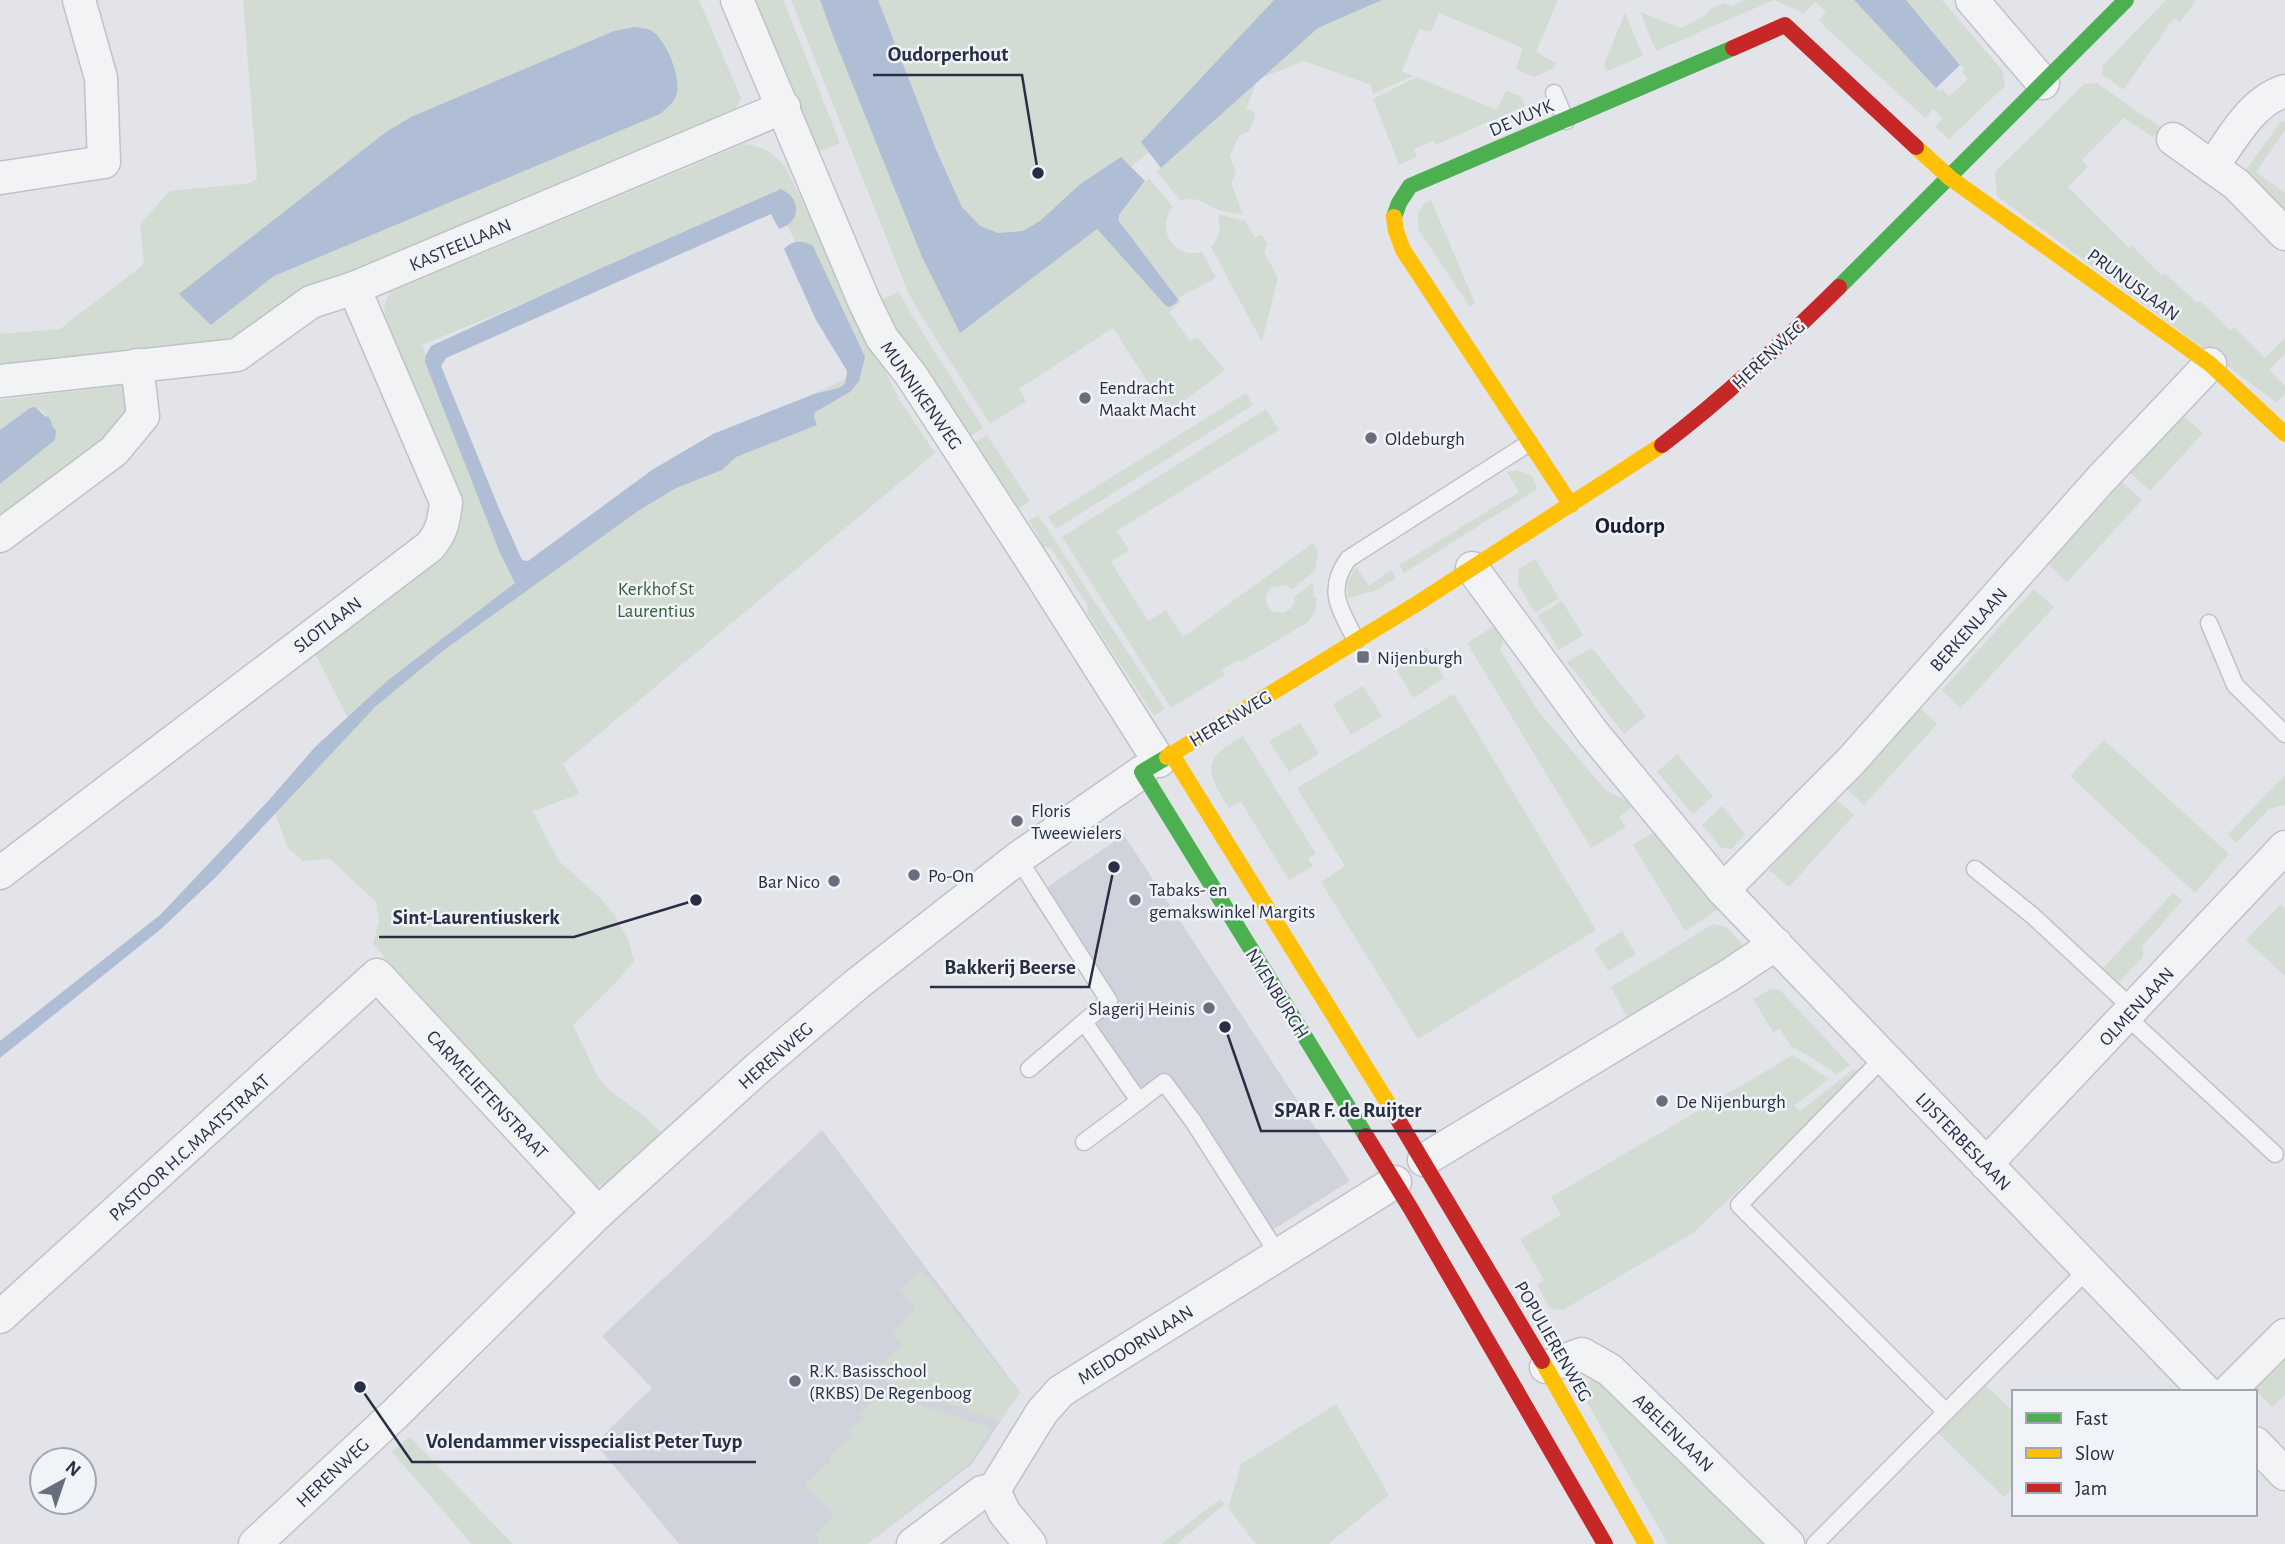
<svg xmlns="http://www.w3.org/2000/svg" width="2285" height="1544" viewBox="0 0 2285 1544" font-family="'Alegreya Sans',sans-serif">
<style>
.built{fill:#d0d3dc}
.green{fill:#d2dcd3;fill-rule:evenodd}
.water{fill:#afbed5}
.lines{fill:none;stroke-linecap:round;stroke-linejoin:round}
.lane-casing{stroke:#c1c2c7;stroke-width:19}
.street-casing{stroke:#c1c2c7;stroke-width:35}
.lane{stroke:#f2f3f5;stroke-width:16}
.street{stroke:#f2f3f5;stroke-width:32}
.fast{stroke:#4caf50;stroke-width:16}
.slow{stroke:#ffc107;stroke-width:16}
.jam{stroke:#c62828;stroke-width:16}
.poi-dot{fill:#696e7e;stroke:#f0f3f8;stroke-width:2.5}
.labels{text-anchor:middle;stroke-width:5;stroke-linejoin:round;paint-order:stroke}
.street-label{font-size:19px;fill:#282f44;stroke:#f0f3f8}
.poi-label{font-size:19px;fill:#282f44;stroke:#f0f3f8;text-anchor:start}
.park-label{font-size:19px;fill:#376034;stroke:#f0f3f8}
.quarter-label{font-size:23px;font-weight:bold;fill:#1a2034;stroke:#f0f3f8}
.leader{fill:none;stroke:#282f44;stroke-width:2.5}
.callout-dot{fill:#282f44;stroke:#f0f3f8;stroke-width:2.5}
.callout-label{font-size:21px;text-anchor:middle;font-weight:bold;fill:#282f44;stroke:#f0f3f8;stroke-width:5;stroke-linejoin:round;paint-order:stroke}
</style>
<rect width="100%" height="100%" fill="#e3e4e9"/>
<g class="built">
<polygon points="1124,835 1350,1181 1263,1236 1158,1081 1140,1092 1093,1022 1109,1011 1031,898"/>
<polygon points="822,1130 1020,1392 972,1464 867,1544 679,1544 595,1443 652,1388 602,1336"/>
</g>
<g class="green">
<path d="M 243,0 L 699,0 L 741,98 L 734,112 L 223,341 L 0,367 L 0,334 L 60,329 L 144,264 L 140,224 L 170,191 L 251,183 L 257,178 ZM 632,27 C 639,28 648,29 653,32 C 670,43 678,73 677,92 L 274,276 L 211,325 L 369,145 Z"/>
<polygon points="752,0 783,0 840,143 818,152"/>
<path d="M 791,0 L 820,0 L 835,41 L 922,257 L 939,290 L 1097,229 L 1166,306 L 1178,298 L 1121,224 L 1119,215 L 1149,178 L 1173,207 C 1155,230 1174,259 1202,252 L 1216,278 L 1178,298 L 1181,302 L 1169,312 L 1190,341 L 1197,337 L 1225,370 L 1168,413 L 1113,328 L 1019,389 L 1026,401 L 990,424 L 916,307 L 908,292 Z"/>
<polygon points="866,0 1333,0 1036,245 987,247 975,222 962,207 921,113"/>
<polygon points="1382,0 1558,0 1536,52 1556,63 1554,68 1534,77 1516,69 1523,48 1439,13 1431,32 1419,29 1402,71 1413,76 1373,94 1371,85 1304,61 1261,78 1318,28"/>
<polygon points="1744,0 1854,0 1939,91 1942,89 1949,96 1968,79 1962,72 1964,69 1906,0 1942,0 2002,70 2005,86 1949,139 1935,127 1943,118 1933,109 1925,118 1827,29 1819,20 1826,12 1815,2 1804,13 1774,0 1656,51 1640,12 1681,28 1704,16 1710,9 1723,3 1732,6"/>
<polygon points="2166,0 2196,0 2180,22 2174,18 2123,90 2102,74 2103,65"/>
<polygon points="1625,13 1643,56 1607,71 1604,65"/>
<polygon points="1417,77 1497,110 1506,91 1520,96 1525,106 1435,145 1433,141 1414,149 1417,157 1399,165 1373,99"/>
<path d="M 1256,83 L 1246,109 L 1254,112 L 1255,118 L 1248,132 L 1239,136 L 1230,156 L 1236,174 L 1231,183 L 1243,215 C 1234,213 1221,212 1213,208 C 1201,201 1195,196 1181,201 L 1157,172 Z"/>
<polygon points="2097,83 2161,128 2153,137 2124,118 2082,160 2088,167 2068,187 2129,248 2132,246 2162,276 2165,273 2197,303 2200,301 2230,330 2234,327 2265,358 2285,338 2285,354 2269,370 2285,386 2285,394 2276,402 1997,196 1995,172 2084,84"/>
<polygon points="2281,121 2285,122 2285,130 2256,172 2285,193 2285,217 2243,174"/>
<path d="M 744,144 C 764,146 773,153 786,168 L 900,401 L 935,453 L 563,764 L 580,794 L 533,811 L 558,860 L 599,897 L 615,915 L 628,940 L 634,961 L 619,979 L 573,1025 L 598,1077 L 609,1090 L 643,1115 L 663,1134 L 612,1181 L 594,1187 L 581,1176 L 373,944 L 379,920 L 376,902 L 330,859 L 303,861 L 288,848 L 275,813 L 355,727 L 347,716 L 315,654 L 445,554 L 454,541 L 461,523 L 455,485 L 388,335 L 384,306 L 390,292 ZM 774,200 L 862,371 L 719,439 L 519,583 L 422,345 Z"/>
<polygon points="1431,200 1475,303 1469,306 1418,229 1418,213 1425,203"/>
<path d="M 1218,214 L 1245,221 L 1255,238 L 1262,235 L 1268,244 L 1264,252 L 1278,278 L 1262,342 L 1211,247 C 1220,237 1221,227 1218,214 Z"/>
<path d="M 899,292 L 908,309 L 983,428 L 966,439 C 936,394 902,350 882,299 Z"/>
<polygon points="125,385 128,421 0,517 0,484 55,440 51,424 52,422 40,409 30,408 0,430 0,400"/>
<polygon points="1246,393 1253,405 1056,529 1048,517"/>
<path d="M 1266,409 L 1279,430 L 1117,531 L 1129,550 L 1111,562 L 1148,621 L 1166,610 L 1183,637 L 1313,543 L 1318,552 L 1315,571 L 1292,589 L 1285,585 L 1272,587 C 1264,595 1264,605 1273,612 L 1285,613 L 1294,605 L 1295,596 L 1314,582 L 1313,597 L 1317,598 L 1315,612 L 1308,622 L 1241,662 L 1238,660 L 1222,670 L 1225,675 L 1171,708 L 1062,537 Z"/>
<polygon points="2183,416 2203,433 2150,491 2131,473"/>
<polygon points="987,435 1030,501 1015,510 971,445"/>
<polygon points="1518,470 1533,477 1537,489 1404,573 1399,565 1519,492 1507,472"/>
<polygon points="2122,482 2142,500 2067,582 2048,564"/>
<polygon points="1038,515 1165,709 1154,716 1087,613 1088,606 1051,548 1044,547 1029,520"/>
<polygon points="1535,559 1559,598 1535,613 1518,584 1519,569"/>
<polygon points="1356,567 1369,586 1391,570 1396,578 1375,591 1348,598 1347,583"/>
<polygon points="2034,589 2054,607 1961,708 1942,690"/>
<polygon points="1562,601 1583,635 1559,650 1538,616"/>
<path d="M 1496,625 L 1504,639 L 1500,650 L 1538,711 L 1603,787 C 1612,796 1624,796 1633,806 L 1619,817 L 1626,827 L 1591,848 L 1467,643 Z"/>
<polygon points="1427,647 1444,678 1413,698 1395,667"/>
<polygon points="1592,648 1646,716 1624,734 1567,662"/>
<polygon points="1363,686 1382,716 1351,735 1333,704"/>
<polygon points="1454,694 1596,930 1418,1039 1321,882 1345,866 1297,788"/>
<polygon points="1918,706 1937,724 1864,805 1845,787"/>
<polygon points="1300,723 1319,754 1289,772 1269,741"/>
<path d="M 1243,736 L 1316,854 L 1308,858 L 1313,866 L 1289,880 L 1241,802 L 1229,808 C 1205,771 1201,759 1243,736 Z"/>
<polygon points="2104,740 2229,854 2195,893 2070,776"/>
<polygon points="1677,754 1713,796 1693,814 1657,772"/>
<polygon points="2285,775 2285,805 2269,809 2236,843 2228,834"/>
<polygon points="1834,798 1854,815 1789,887 1769,870"/>
<polygon points="1722,806 1745,834 1732,849 1721,848 1702,825"/>
<polygon points="1654,832 1720,908 1685,931 1633,845"/>
<polygon points="2173,893 2182,901 2143,945 2143,957 2119,982 2103,968"/>
<polygon points="2281,904 2285,908 2285,976 2246,940"/>
<polygon points="1713,924 1727,927 1747,950 1723,970 1711,966 1627,1017 1611,987"/>
<polygon points="1622,931 1636,954 1608,971 1594,949"/>
<polygon points="1771,989 1779,989 1850,1065 1837,1074 1794,1047 1792,1048 1780,1029 1773,1032 1753,999"/>
<polygon points="1793,1055 1829,1079 1794,1106 1800,1111 1854,1069 1860,1074 1693,1233 1563,1310 1550,1308 1537,1285 1544,1280 1520,1239 1561,1215 1551,1197"/>
<polygon points="922,1270 1020,1393 1000,1421 886,1382 875,1370 902,1345 891,1333 915,1310 899,1290"/>
<polygon points="2285,1357 2285,1395 2272,1407 2253,1388"/>
<polygon points="1596,1376 1766,1544 1668,1544 1580,1390"/>
<polygon points="1984,1384 2014,1412 2014,1487 2004,1497 1937,1432"/>
<polygon points="882,1393 991,1428 971,1462 867,1544 814,1544 819,1540 815,1533 834,1515 805,1485 831,1461 828,1456 854,1435 849,1430 863,1418 859,1413"/>
<polygon points="1336,1404 1389,1495 1328,1544 1256,1544 1228,1508 1241,1464"/>
<polygon points="410,1437 513,1544 472,1544 391,1451"/>
<polygon points="1220,1499 1225,1504 1177,1544 1161,1544"/>
</g>
<g class="water">
<polygon points="820,0 878,0 936,149 962,207 980,226 998,233 1023,231 1040,221 1079,185 1121,157 1145,181 1119,215 1119,221 1178,299 1177,302 1170,307 1166,306 1097,229 960,333 922,257 835,41"/>
<polygon points="1274,0 1382,0 1318,28 1161,168 1141,142"/>
<polygon points="1854,0 1906,0 1960,65 1936,88"/>
<path d="M 634,27 C 639,28 645,28 650,30 C 666,37 681,77 677,93 C 674,103 667,108 660,114 L 274,276 L 211,325 L 179,294 L 386,132 L 411,117 L 614,31 Z"/>
<path d="M 781,189 C 802,199 801,222 779,229 L 771,214 L 446,358 L 441,366 L 498,506 L 522,560 L 528,561 L 652,470 L 713,434 L 814,394 L 839,388 L 845,384 L 847,371 L 816,320 L 784,249 C 792,240 803,240 813,246 L 865,357 L 859,381 L 850,392 L 815,412 L 814,417 L 817,425 L 736,457 L 722,470 L 676,488 L 638,511 L 444,650 L 375,707 L 216,877 L 161,929 L 0,1058 L 0,1041 L 160,915 L 269,800 L 315,747 L 387,681 L 515,583 L 500,553 L 425,362 L 426,355 L 431,346 L 597,270 Z"/>
<polygon points="35,407 46,417 48,416 52,423 51,424 56,431 55,440 0,484 0,430 30,408"/>
</g>
<g class="lines">
<g class="lane-casing">
<g id="lane">
<polyline points="1554,93 1566,121"/>
<polyline points="2209,623 2235,685 2285,734"/>
<path d="M 1356,641 C 1341,609 1325,592 1348,559 L 1529,443"/>
<polyline points="1018,858 1109,1001 1084,1022 1139,1101 1164,1082 1193,1121 1278,1254"/>
<polyline points="1975,869 2033,916 2133,1009"/>
<polyline points="2126,1016 2275,1154"/>
<polyline points="1883,1058 1739,1205 1946,1412"/>
<polyline points="1029,1069 1084,1022"/>
<polyline points="1084,1142 1139,1101"/>
<polyline points="1815,1544 2087,1270"/>
</g>
</g>
<g class="street-casing">
<g id="street">
<polyline points="737,0 864,301 882,338 911,375 1027,553 1159,761"/>
<polyline points="1972,0 2043,83"/>
<polyline points="2173,139 2236,184 2285,234"/>
<path d="M 2212,167 C 2232,140 2251,101 2285,91"/>
<polyline points="0,178 104,162 101,78 79,0"/>
<polyline points="0,381 237,355 311,302 354,288 784,107"/>
<polyline points="0,536 114,451 143,416 137,365"/>
<polyline points="1472,568 1593,733 1723,890 2206,1392"/>
<path d="M 0,873 L 429,547 C 442,533 444,520 446,502 L 354,288"/>
<polyline points="1723,890 1851,761 2101,479 2210,364"/>
<polyline points="1424,1160 1728,976 1776,944"/>
<polyline points="1986,1164 2285,847"/>
<polyline points="0,1317 377,975 598,1213"/>
<polyline points="1546,1367 1582,1354 1610,1370 1788,1544"/>
<polyline points="2228,1392 2285,1335"/>
<polyline points="2255,1443 2285,1474"/>
<polyline points="994,1490 1004,1512 1030,1544"/>
<polyline points="255,1544 395,1414 598,1213 758,1068 857,984 1018,858 1142,772"/>
<polyline points="913,1544 982,1492 994,1490 1042,1412 1061,1391 1395,1182"/>
</g>
</g>
<use href="#lane" class="lane"/>
<use href="#street" class="street"/>
<g class="fast">
<polyline points="1394,217 1399,203 1410,186 1733,48"/>
<polyline points="1839,287 2126,0"/>
<polyline points="1167,757 1142,772 1366,1136"/>
</g>
<g class="slow">
<polyline points="1916,147 1950,178 2210,364 2285,434"/>
<polyline points="1394,217 1396,231 1403,250 1571,505"/>
<polyline points="1171,753 1391,1108"/>
<polyline points="1167,757 1418,603 1662,445"/>
<polyline points="1542,1361 1646,1544"/>
</g>
<g class="jam">
<polyline points="1733,48 1785,25 1916,147"/>
<path d="M 1662,445 C 1725,397 1782,343 1839,287"/>
<polyline points="1391,1108 1542,1361"/>
<polyline points="1366,1136 1411,1209 1605,1544"/>
</g>
</g>
<g class="poi-dot">
<circle cx="1085" cy="398" r="7"/>
<circle cx="1371" cy="438" r="7"/>
<rect x="1356" y="650" width="14" height="14" rx="3.5"/>
<circle cx="1017" cy="821" r="7"/>
<circle cx="914" cy="875" r="7"/>
<circle cx="834" cy="881" r="7"/>
<circle cx="1135" cy="900" r="7"/>
<circle cx="1209" cy="1008" r="7"/>
<circle cx="1662" cy="1101" r="7"/>
<circle cx="795" cy="1381" r="7"/>
</g>
<g class="labels">
<g class="street-label">
<text transform="translate(1521 117) rotate(-23)" y="7">DE VUYK</text>
<text transform="translate(460 244) rotate(-23)" y="7">KASTEELLAAN</text>
<text transform="translate(2134 284) rotate(36)" y="7">PRUNUSLAAN</text>
<text transform="translate(1768 354) rotate(-43)" y="7">HERENWEG</text>
<text transform="translate(922 395) rotate(55)" y="7">MUNNIKENWEG</text>
<text transform="translate(327 624) rotate(-37)" y="7">SLOTLAAN</text>
<text transform="translate(1968 629) rotate(-48)" y="7">BERKENLAAN</text>
<text transform="translate(1230 718) rotate(-31)" y="7">HERENWEG</text>
<text transform="translate(1278 993) rotate(58)" y="7">NYENBURGH</text>
<text transform="translate(2136 1006) rotate(-47)" y="7">OLMENLAAN</text>
<text transform="translate(775 1055) rotate(-41)" y="7">HERENWEG</text>
<text transform="translate(488 1094) rotate(47)" y="7">CARMELIETENSTRAAT</text>
<text transform="translate(1964 1141) rotate(46)" y="7">LIJSTERBESLAAN</text>
<text transform="translate(189 1147) rotate(-42)" y="7">PASTOOR H.C.MAATSTRAAT</text>
<text transform="translate(1554 1341) rotate(60)" y="7">POPULIERENWEG</text>
<text transform="translate(1135 1344) rotate(-32)" y="7">MEIDOORNLAAN</text>
<text transform="translate(1674 1432) rotate(44)" y="7">ABELENLAAN</text>
<text transform="translate(332 1472) rotate(-43)" y="7">HERENWEG</text>
</g>
<g class="poi-label">
<text x="1099" y="394">Eendracht<tspan x="1099" dy="22">Maakt Macht</tspan></text>
<text x="1385" y="445">Oldeburgh</text>
<text x="1377" y="664">Nijenburgh</text>
<text x="1031" y="817">Floris<tspan x="1031" dy="22">Tweewielers</tspan></text>
<text x="928" y="882">Po-On</text>
<text x="820" y="888" text-anchor="end">Bar Nico</text>
<text x="1149" y="896">Tabaks- en<tspan x="1149" dy="22">gemakswinkel Margits</tspan></text>
<text x="1195" y="1015" text-anchor="end">Slagerij Heinis</text>
<text x="1676" y="1108">De Nijenburgh</text>
<text x="809" y="1377">R.K. Basisschool<tspan x="809" dy="22">(RKBS) De Regenboog</tspan></text>
</g>
<g class="park-label">
<text x="656" y="595">Kerkhof St<tspan x="656" dy="22">Laurentius</tspan></text>
</g>
<g class="quarter-label">
<text x="1630" y="533">Oudorp</text>
</g>
</g>
<path class="leader" d="M1038 173L1022 75H873M696 900L574 937H379M1114 867L1089 987H930M1225 1027L1261 1131H1436M360 1387L412 1462H756"/>
<g class="callout-dot">
<circle cx="1038" cy="173" r="7"/>
<circle cx="696" cy="900" r="7"/>
<circle cx="1114" cy="867" r="7"/>
<circle cx="1225" cy="1027" r="7"/>
<circle cx="360" cy="1387" r="7"/>
</g>
<g class="callout-label">
<text x="948" y="61">Oudorperhout</text>
<text x="476" y="924">Sint-Laurentiuskerk</text>
<text x="1010" y="974">Bakkerij Beerse</text>
<text x="1348" y="1117">SPAR F. de Ruijter</text>
<text x="584" y="1448">Volendammer visspecialist Peter Tuyp</text>
</g>
<rect x="2012" y="1390" width="245" height="126" fill="#f0f3f8" stroke="#a0a5b0" stroke-width="2"/>
<rect x="2026" y="1413" width="35" height="10" fill="#4caf50" stroke="#a0a5b0" stroke-width="2"/>
<text x="2075" y="1425" font-size="21" fill="#282f44">Fast</text>
<rect x="2026" y="1448" width="35" height="10" fill="#ffc107" stroke="#a0a5b0" stroke-width="2"/>
<text x="2075" y="1460" font-size="21" fill="#282f44">Slow</text>
<rect x="2026" y="1483" width="35" height="10" fill="#c62828" stroke="#a0a5b0" stroke-width="2"/>
<text x="2075" y="1495" font-size="21" fill="#282f44">Jam</text>
<g transform="translate(63 1481) rotate(40)"><circle r="33" fill="#f0f3f8" stroke="#a0a5b0" stroke-width="2"/>
<path d="M0-5L12 26L0 18L-12 26Z" fill="#696e7e"/>
<text y="-10" font-size="19" font-weight="bold" text-anchor="middle" fill="#282f44">N</text>
</g>
</svg>
